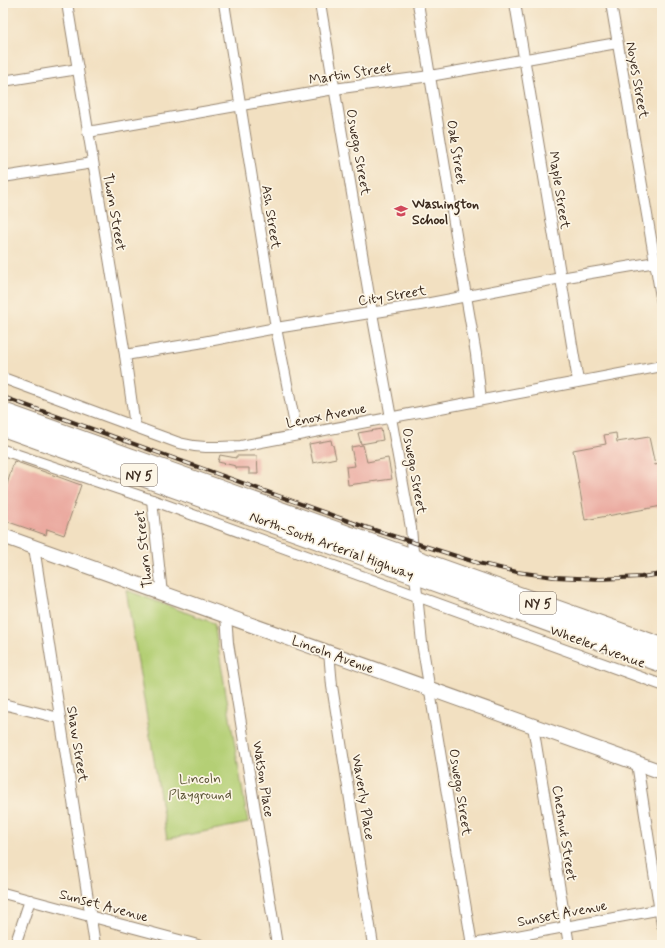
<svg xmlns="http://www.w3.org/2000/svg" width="665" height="948" viewBox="0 0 665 948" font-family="Mynerve,sans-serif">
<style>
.green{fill:#b4cf75;stroke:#787c4a}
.building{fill:#ebaaa0}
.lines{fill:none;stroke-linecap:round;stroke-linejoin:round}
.street-casing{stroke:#968570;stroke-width:12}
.secondary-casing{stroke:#968570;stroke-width:16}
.highway-casing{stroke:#968570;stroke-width:20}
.street{stroke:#fff;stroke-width:10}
.secondary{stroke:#fff;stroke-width:14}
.highway{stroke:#fff;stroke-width:18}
.rail-casing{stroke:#3b2a1e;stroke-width:4}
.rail{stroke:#fcf5e5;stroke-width:2.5;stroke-dasharray:8;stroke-linecap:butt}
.labels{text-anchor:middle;stroke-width:3.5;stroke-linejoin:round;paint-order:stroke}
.shield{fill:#fcf5e5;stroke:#75675a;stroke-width:1}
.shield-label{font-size:13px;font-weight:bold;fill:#3b2a1e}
.street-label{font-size:14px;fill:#3b2a1e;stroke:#fcf5e5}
.poi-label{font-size:14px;font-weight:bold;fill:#3b2a1e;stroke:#fcf5e5;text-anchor:start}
.park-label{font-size:14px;fill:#595334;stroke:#fcf5e5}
</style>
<rect width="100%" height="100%" fill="#fcf5e5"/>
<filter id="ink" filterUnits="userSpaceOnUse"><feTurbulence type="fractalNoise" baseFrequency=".025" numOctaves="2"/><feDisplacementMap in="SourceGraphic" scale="8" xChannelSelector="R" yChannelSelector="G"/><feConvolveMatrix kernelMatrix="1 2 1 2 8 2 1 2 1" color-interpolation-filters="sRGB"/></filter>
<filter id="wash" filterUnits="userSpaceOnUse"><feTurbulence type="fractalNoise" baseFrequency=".012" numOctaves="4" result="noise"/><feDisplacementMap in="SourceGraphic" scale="16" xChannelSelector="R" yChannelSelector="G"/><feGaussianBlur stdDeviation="0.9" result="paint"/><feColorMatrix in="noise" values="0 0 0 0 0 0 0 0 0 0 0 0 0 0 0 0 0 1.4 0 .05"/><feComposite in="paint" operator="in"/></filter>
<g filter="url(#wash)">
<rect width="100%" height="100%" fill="#f2e0c1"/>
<polygon class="green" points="126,590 214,623 248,823 167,839"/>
<g id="blocks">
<g class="building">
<polygon points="381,429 383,440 361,444 358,433"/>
<polygon points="616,433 617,442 649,437 655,465 662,463 662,495 661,495 662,506 585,520 573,450 606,444 604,435"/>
<polygon points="331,440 332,445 333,445 336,458 313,463 309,444"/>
<polygon points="363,445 367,462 388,458 392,479 348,485 346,467 355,466 351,447"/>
<polygon points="220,455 236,458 236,456 257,456 258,474 249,474 249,468 236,468 236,466 218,462"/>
<polygon points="14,461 81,485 64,535 47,529 46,535 3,520 3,498"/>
</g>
</g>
</g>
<g filter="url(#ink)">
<use href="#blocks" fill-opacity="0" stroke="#968570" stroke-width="1"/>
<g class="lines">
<g class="street-casing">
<g id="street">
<polyline points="67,3 125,355 135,426"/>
<polyline points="224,3 276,328 297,435"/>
<polyline points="320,3 372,313 411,528 415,575 422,643 472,945"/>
<polyline points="418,3 466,296 476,354 481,400"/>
<polyline points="515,3 578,381"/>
<polyline points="611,3 662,303"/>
<polyline points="3,81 78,69"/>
<polyline points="88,132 334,89 430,76 617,43"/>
<polyline points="3,177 93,163"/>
<polyline points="125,355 198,343 276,328 420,305 561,278 662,261"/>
<path d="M 3,378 L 179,443 C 203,449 217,447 241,446 L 662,366"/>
<polyline points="3,450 152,500 662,685"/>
<polyline points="152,500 162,594"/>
<polyline points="34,547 95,945"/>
<polyline points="226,616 228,643 277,945"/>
<polyline points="329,652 332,686 373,945"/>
<polyline points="3,704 59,718"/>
<polyline points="533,726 569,945"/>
<polyline points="637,763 662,925"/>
<polyline points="3,893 198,945"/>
<polyline points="15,945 30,900"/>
<polyline points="468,945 662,909"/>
</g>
</g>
<g class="secondary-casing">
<polyline id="secondary" points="3,536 662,772"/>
</g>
<g class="highway-casing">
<g id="highway">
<polyline points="3,412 662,647"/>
<polyline points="3,427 662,663"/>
</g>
</g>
<use href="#street" class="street"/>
<use href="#secondary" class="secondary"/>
<use href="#highway" class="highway"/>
<g class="rail-casing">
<polyline id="rail" points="3,397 365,527 478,563 517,572 554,577 600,579 641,577 662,574"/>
</g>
<use href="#rail" class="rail"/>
</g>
</g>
<defs>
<g id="school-bare" transform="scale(1.08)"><path d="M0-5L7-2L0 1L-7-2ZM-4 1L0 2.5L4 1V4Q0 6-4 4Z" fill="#d1495b" stroke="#fcf5e5" stroke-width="2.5" paint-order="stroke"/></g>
</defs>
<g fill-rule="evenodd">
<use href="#school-bare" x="401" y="211"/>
</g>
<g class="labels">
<g class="shield">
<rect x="121" y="464" width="36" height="22" rx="3"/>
<rect x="520" y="592" width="36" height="22" rx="3"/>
</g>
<g class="shield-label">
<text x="139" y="480">NY 5</text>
<text x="538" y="608">NY 5</text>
</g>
<g class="street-label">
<text transform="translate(350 73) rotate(-9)" y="5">Martin Street</text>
<text transform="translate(638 80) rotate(80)" y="5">Noyes Street</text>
<text transform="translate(359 152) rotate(80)" y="5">Oswego Street</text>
<text transform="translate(457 152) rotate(81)" y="5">Oak Street</text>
<text transform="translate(560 190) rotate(81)" y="5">Maple Street</text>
<text transform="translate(115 212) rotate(80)" y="5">Thorn Street</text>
<text transform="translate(272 217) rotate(81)" y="5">Ash Street</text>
<text transform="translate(392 295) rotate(-9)" y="5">City Street</text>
<text transform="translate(326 415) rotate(-11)" y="5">Lenox Avenue</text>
<text transform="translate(415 471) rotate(80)" y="5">Oswego Street</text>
<text transform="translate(332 545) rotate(20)" y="5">North-South Arterial Highway</text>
<text transform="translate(143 549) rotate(-96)" y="5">Thorn Street</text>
<text transform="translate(598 646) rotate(20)" y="5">Wheeler Avenue</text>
<text transform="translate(333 654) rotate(20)" y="5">Lincoln Avenue</text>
<text transform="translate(78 744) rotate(81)" y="5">Shaw Street</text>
<text transform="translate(264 779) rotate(81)" y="5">Watson Place</text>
<text transform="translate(461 792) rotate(81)" y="5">Oswego Street</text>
<text transform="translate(364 797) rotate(81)" y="5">Waverly Place</text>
<text transform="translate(565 833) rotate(81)" y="5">Chestnut Street</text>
<text transform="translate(104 905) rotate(15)" y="5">Sunset Avenue</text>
<text transform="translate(562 913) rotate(-11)" y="5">Sunset Avenue</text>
</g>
<g class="poi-label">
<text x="412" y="208">Washington<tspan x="412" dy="16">School</tspan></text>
</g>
<g class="park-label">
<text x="200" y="783">Lincoln<tspan x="200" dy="16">Playground</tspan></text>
</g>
</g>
<rect width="665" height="948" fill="none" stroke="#fcf5e5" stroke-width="16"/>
</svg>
